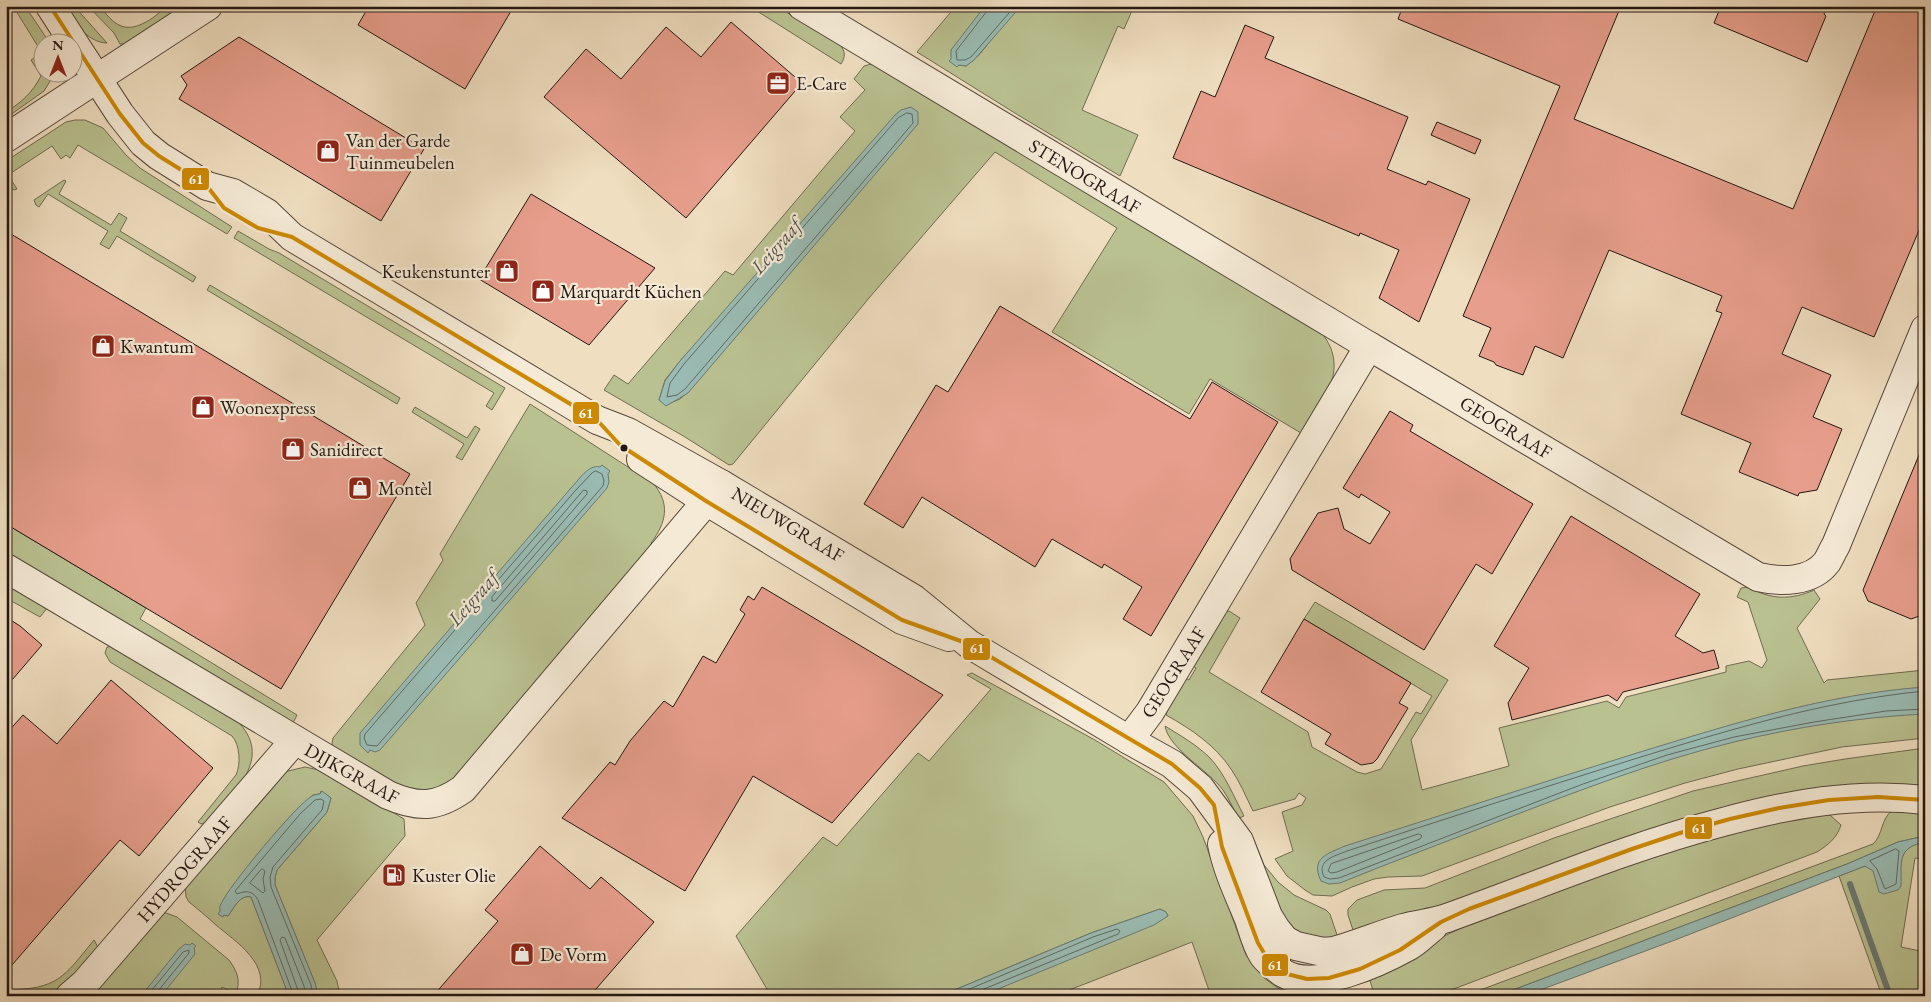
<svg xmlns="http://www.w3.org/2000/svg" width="1931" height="1002" viewBox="0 0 1931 1002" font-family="'EB Garamond',serif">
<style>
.green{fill:#bac191;stroke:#6f6c52;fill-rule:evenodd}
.water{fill:#9abcb4;stroke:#6b7a73}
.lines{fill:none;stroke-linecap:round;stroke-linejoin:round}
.shore{stroke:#5f6a63;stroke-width:1}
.stream{stroke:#6b7a73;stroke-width:6}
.building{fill:#e79e8c;stroke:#241712}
.minor-casing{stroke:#57493e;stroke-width:30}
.minor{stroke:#f5ead6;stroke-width:28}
.bus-1-casing{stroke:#f5ead6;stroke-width:8}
.bus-1{stroke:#cd8904;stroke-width:4}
.bus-dot{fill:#241712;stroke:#f5ead6;stroke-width:2}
.labels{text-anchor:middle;stroke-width:4.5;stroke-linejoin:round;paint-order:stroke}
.poi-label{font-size:19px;fill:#241712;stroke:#f5ead6;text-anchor:start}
.street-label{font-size:19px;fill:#241712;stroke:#f5ead6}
.water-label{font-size:20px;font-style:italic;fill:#4d514b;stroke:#f5ead6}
.line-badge{stroke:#f5ead6;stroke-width:2}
.badge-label{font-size:14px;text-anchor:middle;font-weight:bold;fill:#fff}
</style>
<rect width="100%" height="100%" fill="#efdec0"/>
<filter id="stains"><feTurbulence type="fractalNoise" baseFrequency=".004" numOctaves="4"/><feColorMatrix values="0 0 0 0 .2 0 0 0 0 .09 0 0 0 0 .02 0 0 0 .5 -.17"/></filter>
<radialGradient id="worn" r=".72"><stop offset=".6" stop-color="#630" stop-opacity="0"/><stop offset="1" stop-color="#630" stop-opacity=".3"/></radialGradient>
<g class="green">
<path d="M 13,6 L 25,6 L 49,42 L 42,42 L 42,72 L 55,73 L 44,91 L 6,118 L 6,112 C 22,102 32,93 41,76 L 31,60 L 42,53 Z"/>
<path d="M 65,6 L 74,6 L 107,43 C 86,42 75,22 65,6 Z"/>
<path d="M 88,6 L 100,6 C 117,30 129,34 154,17 C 159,13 165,7 171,6 C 176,5 182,6 187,6 L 127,44 L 120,44 L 114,33 Z"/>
<path d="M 749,6 L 776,6 L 840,44 C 845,52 846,56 841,64 Z"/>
<path d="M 956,6 L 990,6 L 959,65 L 966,66 C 987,52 998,27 1011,6 L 1134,6 L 1124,29 L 1118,26 L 1082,110 L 1138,135 L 1120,176 L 1018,115 L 917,52 Z"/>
<path d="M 875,63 L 1321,332 C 1333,347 1337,362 1332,380 L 1301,433 L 1210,379 L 1189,414 L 1052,332 L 1117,228 L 995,152 L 869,298 L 733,464 L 729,465 L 685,437 L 604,390 L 614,375 L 628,384 L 725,271 L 733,275 L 855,131 L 840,117 L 865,90 L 854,79 L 864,66 ZM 910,108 L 770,296 L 688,392 L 680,399 L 668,404 L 659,400 L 665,380 L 680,361 Z"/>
<polygon points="75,120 85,120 103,128 126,155 140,168 232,227 227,234 78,145 70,158 66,155 61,159 52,146 8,175 17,189 14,190 7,186 6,161 66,122"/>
<polygon points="64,180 66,181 59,194 111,225 119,213 127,218 120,231 196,277 193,282 117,236 109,249 100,244 108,231 48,194 39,207 36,205 34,200"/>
<polygon points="238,231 269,249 279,253 505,388 492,410 486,406 494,393 234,238"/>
<polygon points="210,285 400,398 397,404 207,290"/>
<path d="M 530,404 L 653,483 C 671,504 666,523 651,543 L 656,547 L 452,782 L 438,789 L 423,791 L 408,790 L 334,749 L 332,744 L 333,738 L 425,625 L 416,603 L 443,560 L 440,554 Z"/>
<polygon points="415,407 467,438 475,426 480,429 462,460 456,457 464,444 412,412"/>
<polygon points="6,524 146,608 140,619 297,715 292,725 6,554"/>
<polygon points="16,586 48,607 40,617 6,598"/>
<path d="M 1749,587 C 1770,600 1792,600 1814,590 L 1820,599 L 1797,628 L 1824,683 L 1827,680 L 1925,670 L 1925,738 L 1842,747 L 1738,769 L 1685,783 L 1610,807 L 1422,876 L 1388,877 L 1374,879 L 1352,887 L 1332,896 L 1313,895 L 1305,890 L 1287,876 L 1275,859 L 1293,851 L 1282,812 L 1302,805 L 1306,798 L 1299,793 L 1295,799 L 1253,811 C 1246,797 1240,782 1231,769 C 1215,745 1191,729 1166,715 L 1169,705 L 1184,677 L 1189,680 L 1196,668 L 1190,664 L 1221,613 L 1229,611 L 1240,618 L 1209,672 L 1308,732 L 1312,747 L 1357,772 L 1365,774 L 1381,769 L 1416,712 L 1421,714 L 1432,696 L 1304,619 L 1315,602 L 1448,680 L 1411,740 L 1422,790 L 1509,766 L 1499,728 L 1607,701 L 1619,708 L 1626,697 L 1726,672 L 1726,666 L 1749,661 L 1762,668 L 1767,660 L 1748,602 L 1737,597 L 1741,588 Z"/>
<path d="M 114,646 L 232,716 C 277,755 237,789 208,822 L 201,824 L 198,822 L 236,775 C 241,764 240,745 232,736 L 110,662 L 105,653 L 107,647 Z"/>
<polygon points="972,673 1095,740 1164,782 1193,816 1203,837 1246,955 1264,978 1278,988 1292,995 1297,996 1211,996 1192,942 1054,996 981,996 1168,916 1166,912 1160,909 1091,933 940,996 771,996 736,936 823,837 837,846 918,753 929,761 991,689 967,675"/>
<path d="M 1165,726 C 1181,736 1197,745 1210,758 C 1225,774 1234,797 1244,816 L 1239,818 C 1233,809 1229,799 1223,790 C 1208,770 1169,749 1165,726 Z"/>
<polygon points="1925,748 1925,786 1862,785 1540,869 1355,936 1348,915 1348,909 1357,900 1384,890 1425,888 1554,838 1693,791 1803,766 1845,759"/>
<path d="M 305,767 L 324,771 L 404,819 L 405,836 L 317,940 L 337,981 L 340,996 L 318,996 L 315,983 L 275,885 L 275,878 L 277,870 L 327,812 L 331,798 L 321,791 L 320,794 L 313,795 L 296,810 L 232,887 L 224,915 L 228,916 C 234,908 240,894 251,897 L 289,996 L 257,996 C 273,965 235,941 216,925 C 207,917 198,909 189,902 L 186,897 L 185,885 L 280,775 L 288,771 Z"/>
<path d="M 1892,811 L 1925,812 L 1925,836 L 1898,842 L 1847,864 L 1497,996 L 1464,996 L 1873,844 C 1883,835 1881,818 1892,811 Z"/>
<path d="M 1819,813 L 1830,815 L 1841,825 C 1837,838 1828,845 1817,852 L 1435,996 L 1375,996 L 1367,972 L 1502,909 L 1665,849 Z"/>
<polygon points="1254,840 1264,865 1278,882 1294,895 1326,910 1330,914 1339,941 1304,937 1281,919 1249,842"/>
<path d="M 1925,842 L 1925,859 L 1915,858 L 1901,947 L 1925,952 L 1925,996 L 1882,996 L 1839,876 L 1865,866 L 1873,870 L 1903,856 C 1906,846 1915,844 1925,842 Z"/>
<path d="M 166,913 L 177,917 L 229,960 C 237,971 241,980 236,994 L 222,987 L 218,996 L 85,996 L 160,914 Z"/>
<path d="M 94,940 L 99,949 L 66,986 L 54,993 L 46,996 L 6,996 L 6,990 C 58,989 63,978 94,940 Z"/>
</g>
<g class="water">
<polygon points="985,6 1021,6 974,60 966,66 959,65 957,67 949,61 951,59 951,50"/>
<polygon points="911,107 918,112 918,124 688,393 666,406 659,400 665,381 680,361 895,115 901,110"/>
<path d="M 602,465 L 610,471 L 608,474 L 609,482 L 607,488 L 380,750 L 375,752 L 370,750 L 368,753 L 360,745 L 360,733 L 571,488 C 579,480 588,464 600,467 Z"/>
<path d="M 1925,687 L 1925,714 C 1861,717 1796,727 1734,742 C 1655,761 1578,791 1502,820 C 1448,841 1394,861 1340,883 L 1329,884 L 1321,881 C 1310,858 1327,854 1345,846 C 1442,815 1540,783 1637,753 C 1732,724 1826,694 1925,687 Z"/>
<path d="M 322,791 L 331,798 L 327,812 L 277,870 L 275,878 L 275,885 L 315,983 L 318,994 L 318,996 L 289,996 L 251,897 C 240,894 234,908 228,916 L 224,915 L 223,917 L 218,914 L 220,911 C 220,908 219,907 221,904 C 228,887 297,804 312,796 C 314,795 317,794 320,794 Z"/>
<path d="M 1925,836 L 1925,842 C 1896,848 1902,862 1901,886 L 1898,890 L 1884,894 L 1879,892 L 1873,871 L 1865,866 L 1675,940 L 1524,996 L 1497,996 L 1847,864 L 1898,842 Z"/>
<polygon points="1160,909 1166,912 1168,916 1154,925 981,996 940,996 1091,933"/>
<polygon points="192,943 196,946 194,948 195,954 161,996 141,996 179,949 185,944 190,945"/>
</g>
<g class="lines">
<g class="shore">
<polyline points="988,6 987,11 956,51 957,60 965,60 971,57 1015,6"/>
<polygon points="907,113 912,114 913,123 881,161 685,389 677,395 667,397 670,383 684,364 898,118"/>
<polygon points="596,471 602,474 604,481 603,486 377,746 367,745 364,738 365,734 575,491 592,473"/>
<polygon points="584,490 587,491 587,494 495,601 492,601 492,597"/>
<path d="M 1925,691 C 1822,701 1729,730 1631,760 C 1536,790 1441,820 1347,851 C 1335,856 1316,860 1324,877 L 1330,879 L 1339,878 L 1583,784 L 1667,755 L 1734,737 L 1814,722 L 1886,711 L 1925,709"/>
<polygon points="1419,834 1422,836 1420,839 1337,872 1331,873 1328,871 1331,864"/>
<polygon points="1896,849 1899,851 1896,884 1885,889 1877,869 1870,861"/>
<polygon points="262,869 265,871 263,879 265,891 263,893 250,883"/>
<polyline points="147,996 183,952 189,950 189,953 158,991 157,996"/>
<path d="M 294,996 L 258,900 C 253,891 247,890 237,894 L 235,891 L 300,814 L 315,800 L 321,799 L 324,801 L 322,810 L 273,867 L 270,877 L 271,887 L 311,985 L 313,996"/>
<polyline points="300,996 280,940 282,937 285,938 304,986 306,996"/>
<polyline points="953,996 1093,937 1117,929 1120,931 1118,934 984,989 981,996"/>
</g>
<polyline class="stream" points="1850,884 1890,996"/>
</g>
<g class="building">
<polygon points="369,6 514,6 465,89 358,25"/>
<polygon points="1403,6 1621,6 1574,119 1793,209 1877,6 1925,6 1925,216 1874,337 1802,307 1782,354 1831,375 1813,417 1842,429 1817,490 1799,493 1798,496 1739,472 1751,443 1681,414 1722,313 1716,311 1722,296 1609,250 1563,358 1535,346 1523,375 1496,365 1494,362 1479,356 1491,328 1463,316 1560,86 1398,19"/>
<polygon points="1721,6 1827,6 1824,14 1826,16 1807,62 1714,23"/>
<polygon points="731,22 802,83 686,218 544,97 586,49 621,79 666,27 701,57"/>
<polygon points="1245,25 1274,37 1265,58 1408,117 1387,169 1426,185 1428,181 1470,199 1419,322 1379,298 1399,250 1360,233 1359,236 1173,158 1201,91 1215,97"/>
<polygon points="239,37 424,149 381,221 179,99 187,85 181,76"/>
<polygon points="1437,122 1481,140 1475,154 1431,135"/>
<polygon points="531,194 655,268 589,345 479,279"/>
<polygon points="6,231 410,474 281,689 6,524"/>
<polygon points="1000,306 1190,419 1212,382 1278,422 1151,636 1123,619 1142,587 1104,564 1102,568 1052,539 1035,567 922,497 903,528 864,504 936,385 948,392"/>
<polygon points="1390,411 1413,425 1410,431 1533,504 1492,574 1476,564 1424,650 1292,570 1290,559 1318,513 1338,508 1344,529 1370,544 1390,512 1361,494 1359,498 1343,488"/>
<polygon points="1924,443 1925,614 1911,619 1868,601 1863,590"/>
<polygon points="1571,516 1700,594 1675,636 1703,653 1714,650 1719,668 1623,692 1617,701 1608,695 1512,720 1508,703 1529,668 1494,646"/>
<polygon points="762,587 943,695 832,823 753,776 685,891 562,818 610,762 615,765 630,741 664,701 673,707 703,656 716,663 745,614 740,610 748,596 754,600"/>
<polygon points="6,617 20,626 42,645 6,687"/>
<polygon points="1304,619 1411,683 1399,703 1408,708 1377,759 1373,763 1361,765 1325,744 1331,734 1261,692"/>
<polygon points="111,680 213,768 139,856 120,840 6,972 6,734 23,715 57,744"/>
<polygon points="540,846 590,889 601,877 654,922 590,996 433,996 498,921 485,910"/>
</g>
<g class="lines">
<g class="minor-casing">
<g id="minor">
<path d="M 50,6 L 120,114 L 143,143 L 159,156 L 207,186 L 233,193 L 267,213 L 292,237 L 597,420 L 628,432 L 721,484 L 914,599 L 969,644 L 1129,740 L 1172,764 L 1200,788 L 1239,841 L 1268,916 L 1276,929 L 1285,940 L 1296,946 L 1323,952 L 1334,951 C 1358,944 1380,935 1403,928 C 1417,924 1433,923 1447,918 C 1539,885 1628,847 1723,822 C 1789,804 1856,792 1925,800"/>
<polyline points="802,6 1369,346"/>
<polyline points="6,138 208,6"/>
<polyline points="641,459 706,501 902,620 949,637"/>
<path d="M 6,568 L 388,795 C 418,808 436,808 463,789 L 721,484"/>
<path d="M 1129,740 L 1150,712 L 1369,346 L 1758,577 C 1780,582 1811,583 1827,562 C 1830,557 1833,550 1836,545 L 1925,329"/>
<path d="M 1222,844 C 1227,870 1239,895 1249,919 C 1253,931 1256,944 1263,955 C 1268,962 1276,968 1283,973 C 1315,993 1380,962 1409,946 C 1418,941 1425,933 1433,927"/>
<polyline points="70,996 85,983 295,740"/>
</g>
</g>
<use href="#minor" class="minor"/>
<g class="bus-1-casing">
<polyline id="bus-1" points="50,6 120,114 143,143 159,156 207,186 224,208 258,228 292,237 597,420 620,445 706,501 902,620 969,644 1172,764 1200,788 1214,805 1222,847 1258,943 1264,953 1278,968 1287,974 1307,979 1329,978 1360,969 1400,950 1441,922 1469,909 1632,849 1680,833 1730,819 1779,808 1829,800 1878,797 1925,800"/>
</g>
<use href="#bus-1" class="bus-1"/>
</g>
<defs>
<g id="office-square" transform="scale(1.25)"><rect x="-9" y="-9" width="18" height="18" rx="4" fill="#8f2418" stroke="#f5ead6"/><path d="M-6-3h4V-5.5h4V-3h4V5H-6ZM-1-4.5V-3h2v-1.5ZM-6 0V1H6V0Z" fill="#fff"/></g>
<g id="shop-square" transform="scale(1.25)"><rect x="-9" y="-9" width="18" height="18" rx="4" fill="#8f2418" stroke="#f5ead6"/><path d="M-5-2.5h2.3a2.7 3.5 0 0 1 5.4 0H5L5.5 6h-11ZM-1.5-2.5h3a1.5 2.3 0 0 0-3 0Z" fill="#fff"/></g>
<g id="fuel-square" transform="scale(1.25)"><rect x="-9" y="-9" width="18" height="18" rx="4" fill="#8f2418" stroke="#f5ead6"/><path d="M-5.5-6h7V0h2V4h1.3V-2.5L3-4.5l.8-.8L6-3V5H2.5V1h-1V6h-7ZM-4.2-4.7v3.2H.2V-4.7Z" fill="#fff"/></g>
</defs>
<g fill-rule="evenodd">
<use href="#office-square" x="778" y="83"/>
<use href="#shop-square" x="328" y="151"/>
<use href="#shop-square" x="507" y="271"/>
<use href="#shop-square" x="543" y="291"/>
<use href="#shop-square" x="103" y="346"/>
<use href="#shop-square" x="203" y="407"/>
<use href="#shop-square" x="293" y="449"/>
<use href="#shop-square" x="360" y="488"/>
<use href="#fuel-square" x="394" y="875"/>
<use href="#shop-square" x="522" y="954"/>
</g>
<circle class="bus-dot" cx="624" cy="448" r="4.5"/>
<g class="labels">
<g class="poi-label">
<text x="796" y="90">E-Care</text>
<text x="346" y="147">Van der Garde<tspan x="346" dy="22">Tuinmeubelen</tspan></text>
<text x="490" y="278" text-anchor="end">Keukenstunter</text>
<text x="560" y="298">Marquardt Küchen</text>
<text x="120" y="353">Kwantum</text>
<text x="220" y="414">Woonexpress</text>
<text x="310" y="456">Sanidirect</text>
<text x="378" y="495">Montèl</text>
<text x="412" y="882">Kuster Olie</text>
<text x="540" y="961">De Vorm</text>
</g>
<g class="street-label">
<text transform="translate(1085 176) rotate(31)" y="7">STENOGRAAF</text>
<text transform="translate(1506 427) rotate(31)" y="7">GEOGRAAF</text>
<text transform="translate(788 524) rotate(31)" y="7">NIEUWGRAAF</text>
<text transform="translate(1173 672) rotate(-58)" y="7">GEOGRAAF</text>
<text transform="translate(352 773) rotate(29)" y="7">DIJKGRAAF</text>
<text transform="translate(184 869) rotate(-49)" y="7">HYDROGRAAF</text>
</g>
<g class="water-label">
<text transform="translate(776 246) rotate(-49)" y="7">Leigraaf</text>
<text transform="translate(473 598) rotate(-49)" y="7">Leigraaf</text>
</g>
</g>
<g class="line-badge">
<rect x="181" y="167" width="29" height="24" rx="5" fill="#cd8904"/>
<rect x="572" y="401" width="28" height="24" rx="5" fill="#cd8904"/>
<rect x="962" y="637" width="29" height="24" rx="5" fill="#cd8904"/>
<rect x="1684" y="816" width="29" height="24" rx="5" fill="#cd8904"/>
<rect x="1261" y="953" width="28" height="24" rx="5" fill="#cd8904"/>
</g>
<g class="badge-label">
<text x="196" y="184">61</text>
<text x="586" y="418">61</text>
<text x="977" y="653">61</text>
<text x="1699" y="833">61</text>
<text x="1275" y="970">61</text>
</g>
<rect width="1931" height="1002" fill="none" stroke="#efdec0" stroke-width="25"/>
<rect x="8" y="8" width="1916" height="987" fill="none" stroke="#241712" stroke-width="2.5"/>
<rect x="12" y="12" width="1906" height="977" fill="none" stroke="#241712"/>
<g transform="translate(58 58)"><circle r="24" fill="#f5ead6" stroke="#a19688"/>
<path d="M0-4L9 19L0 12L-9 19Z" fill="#8f2418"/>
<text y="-8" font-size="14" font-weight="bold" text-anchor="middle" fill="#241712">N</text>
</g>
<rect width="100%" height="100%" filter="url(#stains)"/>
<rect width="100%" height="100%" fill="url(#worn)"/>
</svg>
